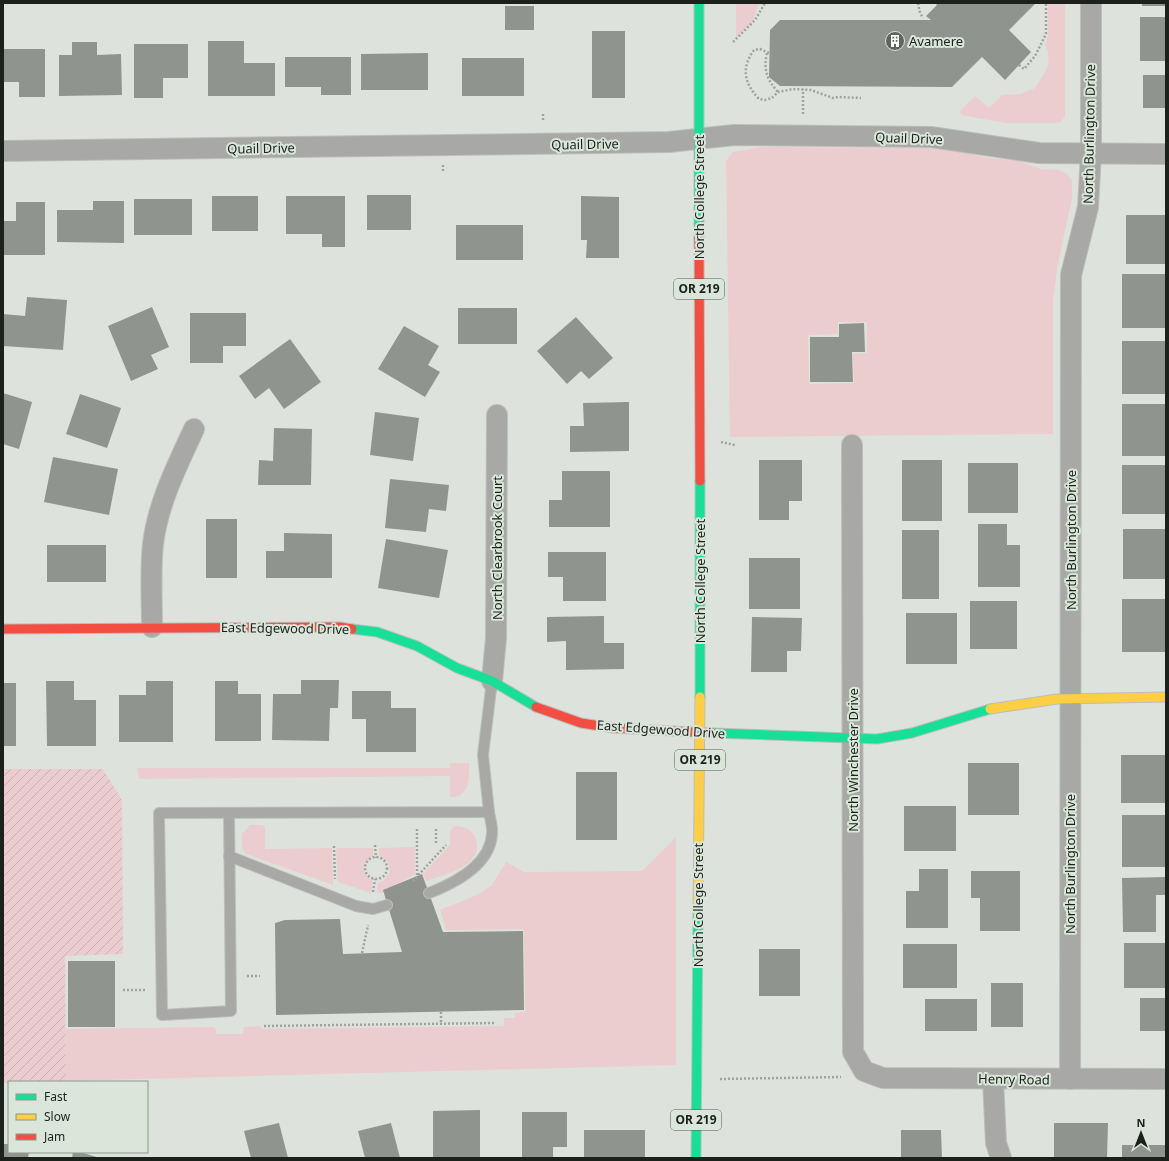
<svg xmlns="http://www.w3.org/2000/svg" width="1169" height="1161" viewBox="0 0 1169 1161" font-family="'Noto Sans',sans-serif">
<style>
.grass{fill:#ebcdd0;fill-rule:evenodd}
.garden{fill:url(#garden-furrows)}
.building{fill:#8f948f}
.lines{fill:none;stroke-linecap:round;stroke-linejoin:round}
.lane-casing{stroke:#bbbfba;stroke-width:12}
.street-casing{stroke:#bbbfba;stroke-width:22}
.fast-casing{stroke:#bbbfba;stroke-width:11}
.slow-casing{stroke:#bbbfba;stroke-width:11}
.jam-casing{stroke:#bbbfba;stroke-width:11}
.path{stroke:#a1a2a0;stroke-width:2.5;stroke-dasharray:2 2;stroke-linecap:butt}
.lane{stroke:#a8a8a6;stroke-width:10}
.street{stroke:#a8a8a6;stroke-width:20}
.fast{stroke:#16e098;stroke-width:9}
.slow{stroke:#ffcf43;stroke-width:9}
.jam{stroke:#f24e42;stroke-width:9}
.labels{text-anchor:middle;stroke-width:4;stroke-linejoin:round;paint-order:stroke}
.shield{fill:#dae6d9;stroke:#555c55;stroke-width:1}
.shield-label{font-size:12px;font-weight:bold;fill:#1c211c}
.poi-label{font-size:13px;fill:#1c211c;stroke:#dae6d9;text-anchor:start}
.street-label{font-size:13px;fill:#1c211c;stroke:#dae6d9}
</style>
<defs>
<pattern id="garden-furrows" width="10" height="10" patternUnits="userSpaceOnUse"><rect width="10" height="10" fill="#ebcdd0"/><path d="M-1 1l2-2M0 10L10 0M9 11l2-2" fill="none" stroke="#c9b0b2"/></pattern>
</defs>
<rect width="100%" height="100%" fill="#dde3dc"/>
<g class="grass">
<polygon points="736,3 761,3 757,8 753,21 736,38"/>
<path d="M 1048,3 L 1065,3 L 1065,116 L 1061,122 L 1057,123 L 1005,123 L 961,115 L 960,111 L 975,96 L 989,108 L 1002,95 L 1020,94 L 1035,88 C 1044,75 1054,61 1045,45 L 1048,36 Z"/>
<path d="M 761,147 L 927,148 L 959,151 L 987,158 L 1016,160 L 1041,169 L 1059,170 L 1067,174 L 1072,180 L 1072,198 L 1059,259 L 1053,298 L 1053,434 L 730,437 L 726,161 L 733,152 ZM 838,322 L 867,322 L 867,353 L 853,354 L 854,383 L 809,384 L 808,335 L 838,334 Z"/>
<path d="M 450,763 L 469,763 C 469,777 471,798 450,797 L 450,776 L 139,779 L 137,768 L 450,768 Z"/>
<polygon points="250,825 262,825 265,827 265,849 332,848 333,885 246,854 242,848 242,834"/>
<path d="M 454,826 C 463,826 471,828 475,837 C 487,865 444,875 426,881 L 423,874 L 450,845 L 450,831 Z"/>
<polygon points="676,837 676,1065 66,1081 66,1029 213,1027 216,1029 216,1034 243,1034 244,1027 260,1026 263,1029 504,1026 504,1018 515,1018 514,1013 525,1012 524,929 446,930 440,910 479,894 492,885 506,862 524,872 642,871"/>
<polygon points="415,847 415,874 382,893 377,893 378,883 383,881 390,872 388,862 379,856 379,848"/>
<path d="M 336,848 L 373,848 L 373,856 C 360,862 361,875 373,881 L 371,893 L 338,882 Z"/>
</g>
<polygon class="garden" points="3,769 103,769 122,800 123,954 65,956 66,1081 3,1083"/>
<g class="building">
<polygon points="935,3 1036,3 1009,30 1031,52 1005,80 982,57 952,87 780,86 769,77 770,30 780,20 931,20 926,16 937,5"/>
<rect x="1142" y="3" width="24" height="3"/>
<rect x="505" y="6" width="29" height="24"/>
<rect x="1140" y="17" width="26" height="44"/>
<rect x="592" y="31" width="33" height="67"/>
<polygon points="208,41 244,41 244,63 275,63 275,96 208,96"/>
<polygon points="72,42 97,42 97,55 121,54 122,95 59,96 59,55 72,55"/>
<polygon points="134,44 188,44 188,78 163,78 163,98 134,98"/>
<polygon points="3,49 45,49 45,97 19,97 19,82 3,82"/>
<polygon points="428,53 428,90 361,90 361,54"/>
<polygon points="285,57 351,57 351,95 321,95 321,87 285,87"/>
<rect x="462" y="58" width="62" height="38"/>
<rect x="1143" y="75" width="23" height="33"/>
<rect x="367" y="195" width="44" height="35"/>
<rect x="212" y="196" width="46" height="35"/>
<polygon points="286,196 345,196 345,247 322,247 322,234 286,234"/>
<polygon points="581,196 619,197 619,258 586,258 587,240 581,240"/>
<rect x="134" y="199" width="58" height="36"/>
<polygon points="93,201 124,201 124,243 57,242 57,210 93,210"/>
<polygon points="16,202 45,202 45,255 3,255 3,221 16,221"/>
<rect x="1126" y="215" width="40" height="49"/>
<rect x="456" y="225" width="67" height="35"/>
<rect x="1122" y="274" width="44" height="54"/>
<polygon points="27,297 67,300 63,350 3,346 3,314 25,316"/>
<polygon points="152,307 169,347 151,355 158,369 131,381 108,326"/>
<rect x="458" y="308" width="59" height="36"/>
<polygon points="190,313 246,313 246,346 223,346 223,363 190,363"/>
<polygon points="576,317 613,358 589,379 581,371 567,384 537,351"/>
<polygon points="864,323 865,352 852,352 853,382 810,382 810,337 839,337 839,324"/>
<polygon points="404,326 439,346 428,365 440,372 425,397 378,369"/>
<polygon points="290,339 321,382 284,409 269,388 255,399 239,376"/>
<rect x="1122" y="341" width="44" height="53"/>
<polygon points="3,393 32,402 19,449 3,444"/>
<polygon points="80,394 121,408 107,448 66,434"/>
<polygon points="629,402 629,451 570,452 570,426 584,426 583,403"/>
<rect x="1122" y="404" width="44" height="52"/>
<polygon points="375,412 419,418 413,461 370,455"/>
<polygon points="274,428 312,429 311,485 258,485 259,460 273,461"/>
<polygon points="53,457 118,469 109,515 44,502"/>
<polygon points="759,460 802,460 802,501 789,501 789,520 759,520"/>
<rect x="902" y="460" width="40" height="61"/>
<rect x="968" y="463" width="50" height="50"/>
<rect x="1122" y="465" width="44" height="49"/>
<polygon points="562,471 610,471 610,527 549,527 549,500 562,500"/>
<polygon points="390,479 449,485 446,511 429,509 426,532 385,528"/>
<rect x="206" y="519" width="31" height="59"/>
<polygon points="978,524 1007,524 1007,545 1020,545 1020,587 978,587"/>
<rect x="1123" y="529" width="43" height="50"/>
<rect x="902" y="530" width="37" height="69"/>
<polygon points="284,533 332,534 332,578 266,578 266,551 284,551"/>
<polygon points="386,539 448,550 439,598 378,588"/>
<rect x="47" y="545" width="59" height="37"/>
<polygon points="548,552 606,552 606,601 563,601 563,577 548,577"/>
<rect x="749" y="558" width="51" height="51"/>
<rect x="1122" y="599" width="44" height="53"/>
<rect x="970" y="601" width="47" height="48"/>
<rect x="906" y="613" width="51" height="51"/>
<polygon points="604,616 604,643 624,643 624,669 566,670 566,641 547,642 547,617"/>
<polygon points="752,617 802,618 801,651 787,651 787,672 751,672"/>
<polygon points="301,680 339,680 338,708 330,708 329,741 272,740 273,694 301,694"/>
<polygon points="46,681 74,681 74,700 96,700 96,746 47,746"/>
<polygon points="146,681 173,681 173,742 119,742 119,695 146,695"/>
<polygon points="215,681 238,681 238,694 261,694 261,741 215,741"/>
<rect x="3" y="683" width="13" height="63"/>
<polygon points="352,691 391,691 391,708 416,708 416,752 366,752 366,719 352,719"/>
<rect x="1121" y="755" width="45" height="48"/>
<rect x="968" y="763" width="51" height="52"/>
<rect x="576" y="772" width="41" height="68"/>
<rect x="904" y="806" width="52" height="45"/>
<rect x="1122" y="815" width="44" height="52"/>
<polygon points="919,869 948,869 948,928 906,928 906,891 919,891"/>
<polygon points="971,871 1020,871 1020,931 980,931 980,898 971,898"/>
<polygon points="422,874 443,932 523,931 524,1010 276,1015 275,923 285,920 340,919 343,954 402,952 383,890"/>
<polygon points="1166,877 1166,895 1156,895 1156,932 1123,932 1122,878"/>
<rect x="1124" y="943" width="42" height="45"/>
<rect x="903" y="944" width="54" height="44"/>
<rect x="759" y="949" width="41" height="47"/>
<rect x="68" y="961" width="47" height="66"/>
<rect x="991" y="983" width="32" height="44"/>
<rect x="1140" y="998" width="26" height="33"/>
<rect x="925" y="999" width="52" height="32"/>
<polygon points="480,1110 480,1158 433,1158 433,1111"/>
<polygon points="522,1112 567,1112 567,1147 553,1147 553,1158 522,1158"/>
<polygon points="279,1123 288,1158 251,1158 244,1131"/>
<polygon points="391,1123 400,1158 365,1158 358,1131"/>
<polygon points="1054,1123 1108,1123 1107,1158 1054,1158"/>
<rect x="584" y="1130" width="61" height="28"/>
<polygon points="901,1130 941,1130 942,1158 901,1158"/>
<polygon points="3,1144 9,1144 9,1152 29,1152 28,1158 3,1158"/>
<rect x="1122" y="1145" width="44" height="13"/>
<polygon points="73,1152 80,1152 100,1158 72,1158"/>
</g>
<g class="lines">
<g class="lane-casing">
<g id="lane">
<path d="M 229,813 L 231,1011 L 162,1015 L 159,813 C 269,813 379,813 489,812 L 483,755 L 492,681"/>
<polyline points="229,856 356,906 373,909 387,905"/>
<path d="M 429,893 C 455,883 490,865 492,834 C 493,827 490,819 489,812"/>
</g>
</g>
<g class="street-casing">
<g id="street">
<polyline points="3,151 669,142 734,135 931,137 1039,153 1166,154"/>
<polyline points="852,445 853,1052 864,1071 883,1078 1166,1079"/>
<path d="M 152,627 C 152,600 150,571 153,544 C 158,503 177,466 194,429"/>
<polyline points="492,681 496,638 497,415"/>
<polyline points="993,1079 996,1143 1001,1158"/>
<polyline points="1070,1079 1071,275 1088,207 1091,153 1091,3"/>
</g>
</g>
<g class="fast-casing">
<g id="fast">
<polyline points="699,3 699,238"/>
<polyline points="700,481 700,697"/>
<polyline points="352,629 377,632 417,646 457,668 492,681 536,707"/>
<polyline points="713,733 877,739 912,733 990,709"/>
<polyline points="696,1158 698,912"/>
</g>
</g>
<g class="slow-casing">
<g id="slow">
<polyline points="990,709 1057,699 1166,697"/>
<polyline points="698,912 700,697"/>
</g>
</g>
<g class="jam-casing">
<g id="jam">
<polyline points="699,238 700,481"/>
<polyline points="3,629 340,627 352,629"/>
<polyline points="536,707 581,723 613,728 713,733"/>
</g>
</g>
<g class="path">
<polyline points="918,3 920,13 923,18"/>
<polyline points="733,42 755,20 765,3"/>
<path d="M 767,53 C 763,69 767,80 778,92"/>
<path d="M 769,53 L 760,49 L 754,50 C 741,68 744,83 759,99 L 765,100 L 772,98 L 778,92 L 793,89 L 811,90 L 833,98 L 838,97 L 861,98"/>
<polyline points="1019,65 1024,69 1035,56 1046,34 1046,3"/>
<polyline points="543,114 543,122"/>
<polyline points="803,114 803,89"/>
<polyline points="443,165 443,173"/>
<polyline points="721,442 735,445"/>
<polyline points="417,829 417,877"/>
<polyline points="436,829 436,845"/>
<polyline points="375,845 376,858"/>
<polyline points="334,846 335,879"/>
<circle cx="376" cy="868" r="11"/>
<polyline points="413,881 446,845"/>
<polyline points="373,892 375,879"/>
<polyline points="362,953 368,925"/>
<polyline points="247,976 260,976"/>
<polyline points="123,990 145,990"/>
<polyline points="441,1012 441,1023"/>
<polyline points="264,1026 494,1023"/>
<polyline points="720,1079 841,1077"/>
</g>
<use href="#lane" class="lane"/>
<use href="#street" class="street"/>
<use href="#fast" class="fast"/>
<use href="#slow" class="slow"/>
<use href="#jam" class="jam"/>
</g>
<defs>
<g id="building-disc" transform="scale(1)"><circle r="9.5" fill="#60655f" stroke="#dae6d9"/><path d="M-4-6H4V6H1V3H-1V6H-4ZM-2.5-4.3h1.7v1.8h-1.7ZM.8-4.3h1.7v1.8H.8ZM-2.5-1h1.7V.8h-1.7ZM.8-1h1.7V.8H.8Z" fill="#fff"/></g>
</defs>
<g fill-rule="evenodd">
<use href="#building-disc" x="895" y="41"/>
</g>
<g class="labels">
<g class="shield">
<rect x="674" y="279" width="50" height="20" rx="3"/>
<rect x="675" y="750" width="50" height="20" rx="3"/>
<rect x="671" y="1110" width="50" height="20" rx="3"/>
</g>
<g class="shield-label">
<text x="699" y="293">OR 219</text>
<text x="700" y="764">OR 219</text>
<text x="696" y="1124">OR 219</text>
</g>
<g class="poi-label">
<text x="909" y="46">Avamere</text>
</g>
<g class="street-label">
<text transform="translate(1089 134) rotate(-89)" y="5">North Burlington Drive</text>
<text transform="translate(909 138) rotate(2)" y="5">Quail Drive</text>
<text transform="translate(585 144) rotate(-1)" y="5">Quail Drive</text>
<text transform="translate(261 148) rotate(-1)" y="5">Quail Drive</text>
<text transform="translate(699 197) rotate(-90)" y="5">North College Street</text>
<text transform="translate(1071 540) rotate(-90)" y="5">North Burlington Drive</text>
<text transform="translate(497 548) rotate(-90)" y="5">North Clearbrook Court</text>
<text transform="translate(700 581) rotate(-90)" y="5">North College Street</text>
<text transform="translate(285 628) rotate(1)" y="5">East Edgewood Drive</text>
<text transform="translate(661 729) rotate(4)" y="5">East Edgewood Drive</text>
<text transform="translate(853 760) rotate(-90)" y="5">North Winchester Drive</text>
<text transform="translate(1070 864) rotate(-90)" y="5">North Burlington Drive</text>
<text transform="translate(698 905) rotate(-90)" y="5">North College Street</text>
<text transform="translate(1014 1079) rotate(1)" y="5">Henry Road</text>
</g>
</g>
<rect width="1169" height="1161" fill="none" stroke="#1c211c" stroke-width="8"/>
<rect x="8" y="1081" width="140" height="72" fill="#dae6d9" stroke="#8e978d"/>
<rect x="16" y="1094" width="20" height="6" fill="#16e098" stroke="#8e978d"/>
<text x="44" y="1101" font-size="12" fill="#1c211c">Fast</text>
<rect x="16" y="1114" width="20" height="6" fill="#ffcf43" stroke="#8e978d"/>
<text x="44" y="1121" font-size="12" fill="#1c211c">Slow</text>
<rect x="16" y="1134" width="20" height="6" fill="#f24e42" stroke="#8e978d"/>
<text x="44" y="1141" font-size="12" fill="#1c211c">Jam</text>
<g transform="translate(1141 1133)" stroke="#dae6d9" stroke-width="3" paint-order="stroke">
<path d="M0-3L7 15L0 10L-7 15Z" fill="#1c211c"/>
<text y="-6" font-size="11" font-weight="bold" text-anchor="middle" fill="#1c211c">N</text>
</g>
</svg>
